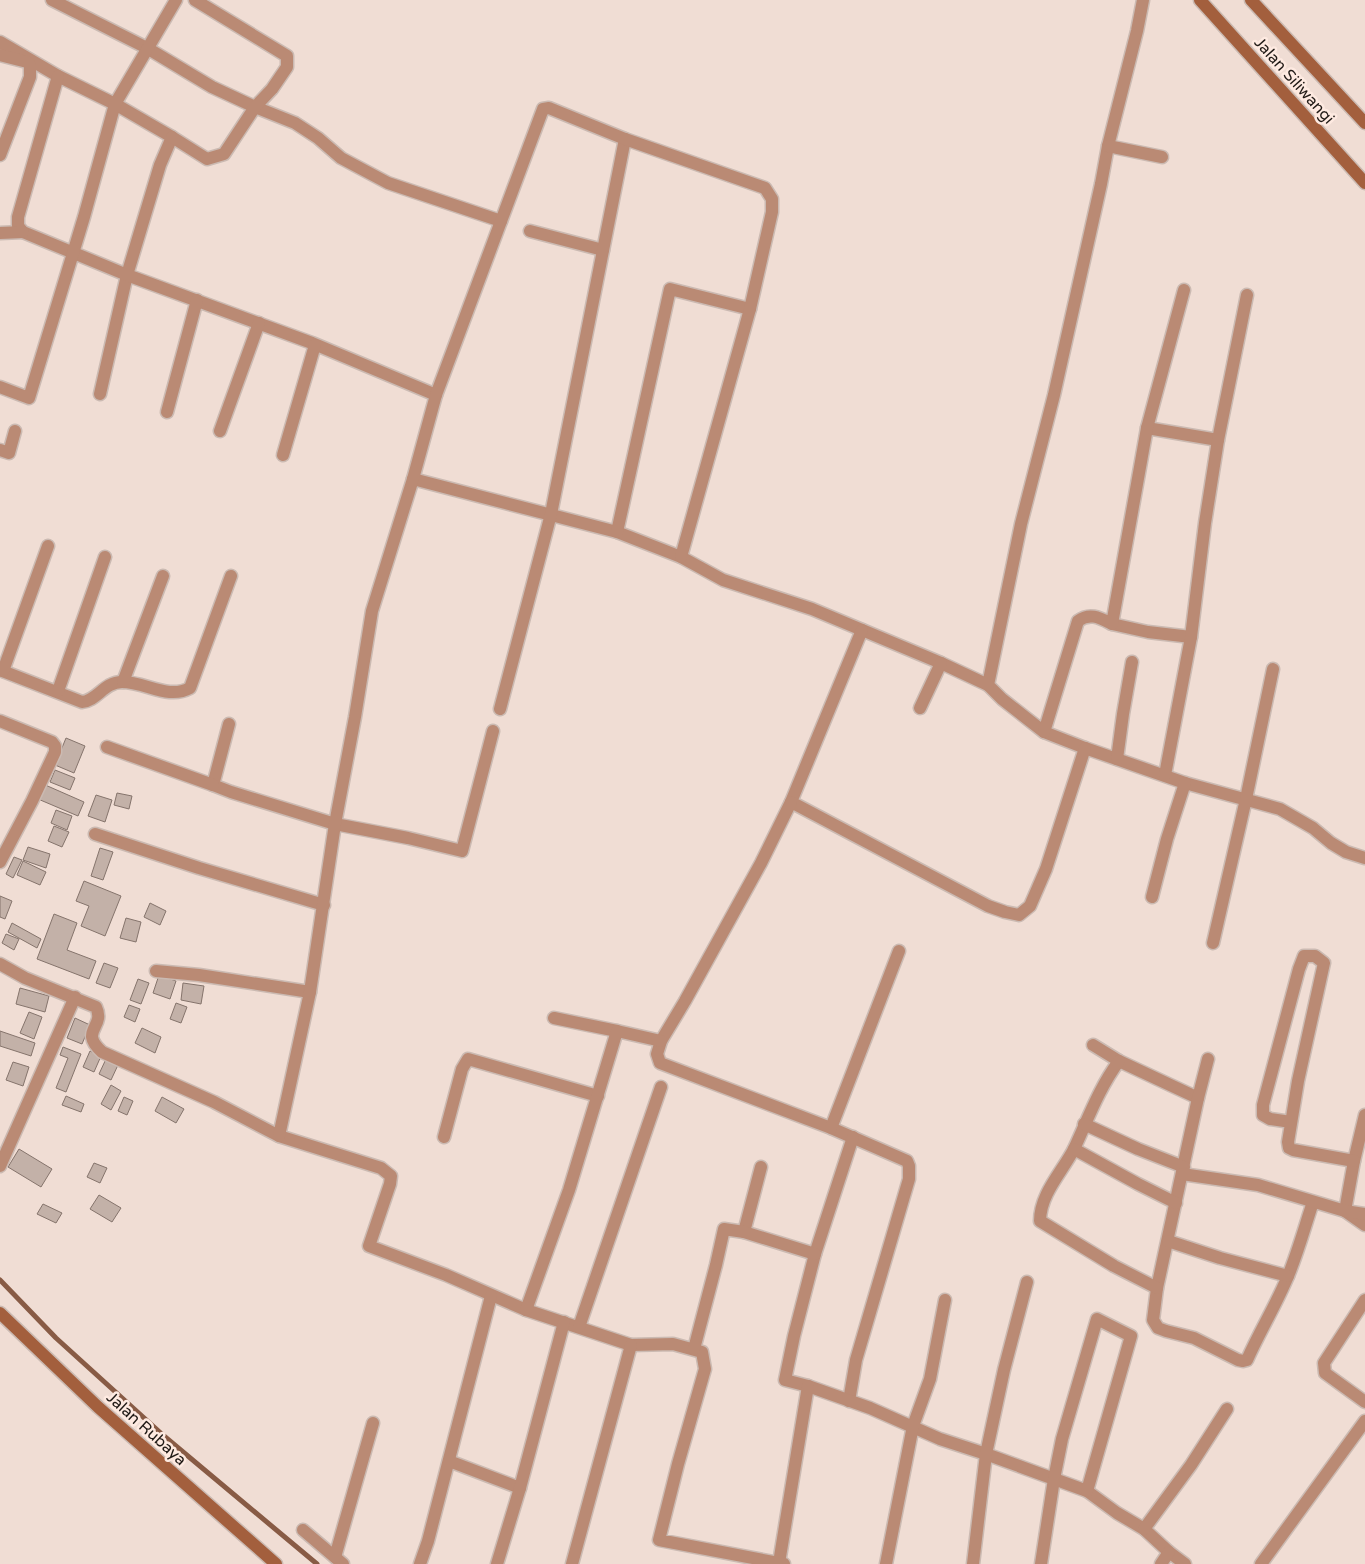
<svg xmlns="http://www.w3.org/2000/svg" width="1365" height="1564" viewBox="0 0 1365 1564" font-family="'Varela Round',sans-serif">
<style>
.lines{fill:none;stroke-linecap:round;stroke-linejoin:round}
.stream{stroke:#885b45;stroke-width:5}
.building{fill:#c3b1a8;stroke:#85746c}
.street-casing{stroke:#cbbab2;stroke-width:15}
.secondary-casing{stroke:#cbbab2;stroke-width:15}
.street{stroke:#ba8a74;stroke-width:12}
.secondary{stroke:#a35f3d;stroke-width:12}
.labels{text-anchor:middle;stroke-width:5;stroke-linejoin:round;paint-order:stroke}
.street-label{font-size:16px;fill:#201a16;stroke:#feeae1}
</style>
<rect width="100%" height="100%" fill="#f0ddd4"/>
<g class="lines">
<polyline class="stream" points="0,1280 56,1338 164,1436 317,1564"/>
</g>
<g class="building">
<polygon points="66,738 85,746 74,773 55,765"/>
<polygon points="55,770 75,778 70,790 50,782"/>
<polygon points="43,784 84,802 78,816 38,799"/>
<polygon points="117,793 132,796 129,809 114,805"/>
<polygon points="96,795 112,800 105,822 88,816"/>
<polygon points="56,810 72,816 67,830 51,823"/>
<polygon points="54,826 69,832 62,847 48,841"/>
<polygon points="28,847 50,854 46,868 23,860"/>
<polygon points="100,848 113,852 103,880 91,876"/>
<polygon points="14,857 22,860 13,878 6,874"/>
<polygon points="23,861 46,872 40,885 17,875"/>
<polygon points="84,881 121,896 105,936 81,926 89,906 76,901"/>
<polygon points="0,896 12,901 5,919 0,917"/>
<polygon points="150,903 166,911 160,925 144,917"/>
<polygon points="54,914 77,923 67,950 96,961 89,979 37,959"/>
<polygon points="126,918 141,922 136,942 120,938"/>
<polygon points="12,923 41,939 37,948 8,932"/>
<polygon points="6,934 19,939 14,950 2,943"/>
<polygon points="104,963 118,968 110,988 96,983"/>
<polygon points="159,975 176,981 170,999 153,993"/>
<polygon points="138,979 149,983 141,1004 130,1000"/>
<polygon points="183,983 204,986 201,1004 181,1000"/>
<polygon points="20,988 49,996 45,1012 16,1004"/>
<polygon points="176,1003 187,1007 181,1023 170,1019"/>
<polygon points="129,1005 140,1009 135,1022 124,1017"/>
<polygon points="29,1012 42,1017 34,1039 20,1033"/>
<polygon points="75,1018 90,1025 82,1044 67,1038"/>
<polygon points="142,1028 161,1037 155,1053 135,1043"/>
<polygon points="0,1031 35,1043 31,1056 0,1046"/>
<polygon points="63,1047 81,1054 66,1092 56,1088 68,1058 60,1055"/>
<polygon points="90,1051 101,1056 94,1072 83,1067"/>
<polygon points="106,1059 118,1065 111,1080 99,1074"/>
<polygon points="13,1062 29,1067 23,1086 6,1080"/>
<polygon points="111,1085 121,1091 111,1110 101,1104"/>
<polygon points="66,1096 84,1104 81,1112 62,1105"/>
<polygon points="124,1097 133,1101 127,1115 118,1111"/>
<polygon points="162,1097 184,1109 176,1123 155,1111"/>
<polygon points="19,1149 52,1169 41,1187 8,1167"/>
<polygon points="94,1163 107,1168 100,1183 87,1177"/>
<polygon points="99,1195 121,1208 112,1222 90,1209"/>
<polygon points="43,1204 62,1213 56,1223 37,1214"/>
</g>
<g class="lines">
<g class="street-casing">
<g id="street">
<polyline points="52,0 147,48 212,87 255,107 295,123 318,138 341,158 388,183 501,221"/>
<polyline points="1143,0 1137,31 1108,146 1101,184 1054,395 1021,524 988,685 1002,699 1044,732 1085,748 1185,783 1280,809 1313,828 1331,843 1346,852 1365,858"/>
<polyline points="0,42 58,76 115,104 172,137 160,165 127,275 100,394"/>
<polyline points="0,55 27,62 30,65 30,77 0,155"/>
<polyline points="58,76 18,217 18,226 23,232 127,275 312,343 436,395"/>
<polyline points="172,137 207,159 224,154 255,107 272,89 287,67 287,56 195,0"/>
<polyline points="1108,146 1162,157"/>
<polyline points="530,231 603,250"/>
<polyline points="0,233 23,232"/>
<polyline points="0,387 29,398 84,217 115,104 176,0"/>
<polyline points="167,412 197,300"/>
<polyline points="1147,428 1218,440"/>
<polyline points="220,431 259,323"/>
<polyline points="0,450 9,453 15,431"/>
<polyline points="283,455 315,345"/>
<polyline points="413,479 617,532 681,557 723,580 812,609 941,663 988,685"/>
<polyline points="617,532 670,289 750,309"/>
<polyline points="1112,624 1148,632 1191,637"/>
<polyline points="862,630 791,802 988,906 1005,912 1019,915 1030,906 1046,869 1085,748"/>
<path d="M 0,670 L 82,702 C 97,701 104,682 122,682 C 146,682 168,700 190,688 L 231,576"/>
<polyline points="3,671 48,546"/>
<polyline points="123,682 163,576"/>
<polyline points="58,691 105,557"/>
<polyline points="920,708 941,663"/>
<polyline points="500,709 551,514 625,139"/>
<polyline points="0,721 52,742 55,746 55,752 32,801 0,862"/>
<polyline points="229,724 213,785 231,792 335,824 408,838 462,851 493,731"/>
<path d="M 1044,732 L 1078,621 C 1090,612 1100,618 1112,624 L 1147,428 L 1184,290"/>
<polyline points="107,747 213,785"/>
<polyline points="1117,759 1123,714 1132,662"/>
<polyline points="1165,775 1191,637 1205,523 1218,440 1247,295"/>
<polyline points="791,802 761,863 685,1001 661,1041 657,1054 660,1063 831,1128 907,1161 909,1166 909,1179 856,1360 849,1401"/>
<polyline points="95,834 199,868 324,905"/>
<polyline points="1152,897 1167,839 1185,783"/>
<polyline points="1213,943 1246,799 1273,669"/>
<path d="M 0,964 L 25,978 L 96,1007 C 106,1028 78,1030 102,1052 L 214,1102 L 279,1136 L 381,1168 L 391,1176 L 390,1184 L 369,1246 L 446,1275 L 526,1310 L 631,1345 L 673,1344 L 702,1352 L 705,1369 L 678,1464 L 659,1540 L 784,1564"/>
<polyline points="156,971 199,975 310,992"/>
<polyline points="554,1018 617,1031"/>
<polyline points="1093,1045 1119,1061 1198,1098"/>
<path d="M 1208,1059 L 1198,1098 L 1157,1288 L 1153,1320 L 1158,1328 L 1166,1331 L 1194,1338 L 1238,1360 L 1243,1361 L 1247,1360 C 1260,1331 1276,1305 1288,1276 C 1298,1252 1305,1226 1313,1202"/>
<path d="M 1119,1061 C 1099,1088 1088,1119 1074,1149 C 1062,1172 1040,1194 1040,1221 L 1114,1266 L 1157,1288"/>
<polyline points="1365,1115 1354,1161 1345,1211 1365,1225"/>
<polyline points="1291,1122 1270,1119 1263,1115 1263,1105 1299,969 1304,956 1315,956 1324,963 1298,1081 1288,1142 1289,1148 1293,1150 1354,1161"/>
<polyline points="1084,1124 1138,1149 1184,1167"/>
<polyline points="831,1128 899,951"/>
<polyline points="279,1136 310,992 335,824 355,717 372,611 413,479 436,395 543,109 549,108 625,139 765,188 772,199 772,212 750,309 681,557"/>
<polyline points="444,1137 462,1069 468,1059 598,1096"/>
<polyline points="853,1137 815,1254 794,1336 785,1380 808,1386 870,1408 940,1439 986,1454 1087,1491 1117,1513 1144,1529 1169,1552 1185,1564"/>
<polyline points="1074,1149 1138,1184 1176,1203"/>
<polyline points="0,1166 75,997"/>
<polyline points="1182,1174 1258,1185 1345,1211 1365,1214"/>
<polyline points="744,1232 761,1167"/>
<polyline points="1168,1241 1220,1258 1288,1276"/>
<polyline points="1365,1300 1324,1363 1325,1373 1365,1402"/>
<polyline points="526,1310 569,1190 617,1031 661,1041"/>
<polyline points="579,1327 661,1087"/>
<polyline points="694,1349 716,1265 724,1229 744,1232 815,1254"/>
<polyline points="449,1461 520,1488"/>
<polyline points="1144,1529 1191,1465 1227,1409"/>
<polyline points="303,1530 343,1564"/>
<polyline points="335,1557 373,1423"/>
<polyline points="779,1563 808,1386"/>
<polyline points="420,1564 428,1541 491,1296"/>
<polyline points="497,1564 520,1488 564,1322"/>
<polyline points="572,1564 631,1345"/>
<polyline points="886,1564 913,1426 930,1379 945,1300"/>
<polyline points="973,1564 986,1454 1004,1370 1027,1282"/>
<polyline points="1041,1564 1054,1479 1062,1439 1097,1319 1131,1336 1087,1491"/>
<polyline points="1161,1564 1169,1552"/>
<polyline points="1261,1564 1365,1421"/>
</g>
</g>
<g class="secondary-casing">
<g id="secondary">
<polyline points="1200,0 1365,183"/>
<polyline points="1251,0 1365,123"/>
<polyline points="0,1313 98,1407 276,1564"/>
</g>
</g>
<use href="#street" class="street"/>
<use href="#secondary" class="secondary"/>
</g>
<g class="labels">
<g class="street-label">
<text transform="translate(1295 80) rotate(48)" y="6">Jalan Siliwangi</text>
<text transform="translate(147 1428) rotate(42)" y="6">Jalan Rubaya</text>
</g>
</g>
</svg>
